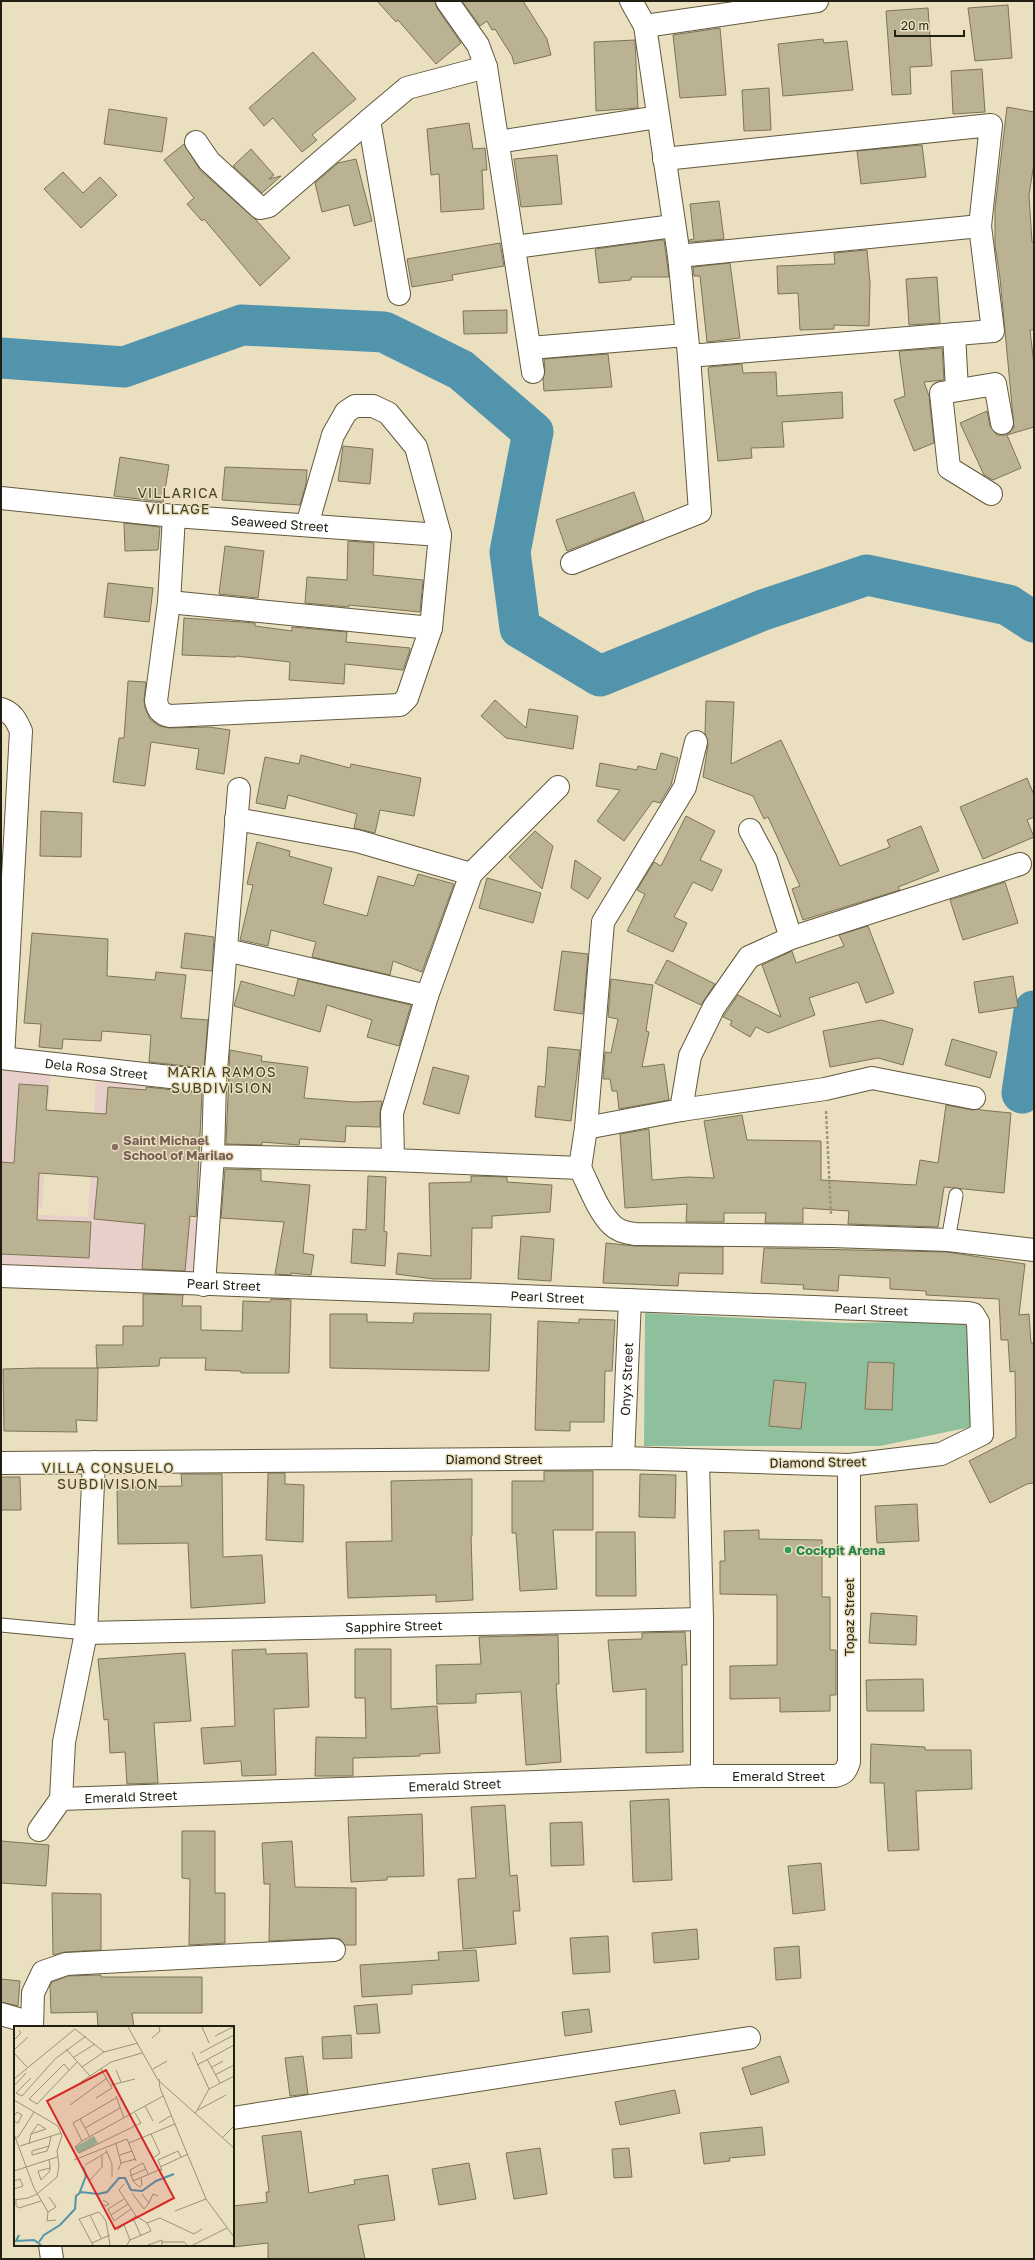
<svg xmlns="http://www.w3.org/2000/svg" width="1035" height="2260" viewBox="0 0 1035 2260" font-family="'Golos Text',sans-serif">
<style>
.education{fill:#e9cfca}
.green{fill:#8fc09d}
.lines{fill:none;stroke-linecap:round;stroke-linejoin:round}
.river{stroke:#5394ad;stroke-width:41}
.building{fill:#bbb193;stroke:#7d7457}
.lane-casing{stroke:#62593d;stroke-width:15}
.street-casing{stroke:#62593d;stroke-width:24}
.path{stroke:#9e967e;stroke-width:2.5;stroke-dasharray:3 2;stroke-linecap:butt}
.lane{stroke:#fff;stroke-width:13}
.street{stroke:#fff;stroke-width:22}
.education-dot{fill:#8d6e63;stroke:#eae0c0;stroke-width:1.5}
.leisure-dot{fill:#2e9e5b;stroke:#eae0c0;stroke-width:1.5}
.labels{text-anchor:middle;stroke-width:3;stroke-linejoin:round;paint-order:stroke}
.street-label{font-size:13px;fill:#211e12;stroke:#eae0c0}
.education-label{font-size:13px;font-weight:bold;fill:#785e54;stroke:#eae0c0;text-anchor:start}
.leisure-label{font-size:13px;font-weight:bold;fill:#27864d;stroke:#eae0c0;text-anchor:start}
.neighbourhood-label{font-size:14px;letter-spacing:1px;fill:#484025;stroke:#eae0c0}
.inset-river{fill:none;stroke:#5394ad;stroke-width:2}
.inset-road{fill:none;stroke:#9a927a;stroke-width:1}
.view{fill:#d62828;fill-opacity:0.15;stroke:#d62828;stroke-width:2}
.inset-edge{fill:none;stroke:#211e12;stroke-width:2}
</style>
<rect width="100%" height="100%" fill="#eae0c0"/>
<g class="education">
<polygon points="1,1067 51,1070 42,1209 1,1206"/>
<polygon points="96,1078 143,1082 134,1214 202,1220 194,1282 1,1267 1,1213 88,1217"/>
</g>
<polygon class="green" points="645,1313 846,1323 970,1321 980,1425 880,1446 644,1446"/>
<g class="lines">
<g class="river">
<polyline points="1,358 124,367 242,325 384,332 461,370 533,432 510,552 520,628 600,676 763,610 867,575 1008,605 1034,622"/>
<polyline points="1022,1093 1034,1011"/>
</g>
</g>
<g class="building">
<polygon points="377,1 435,1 437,8 461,43 436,64 398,20 396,22"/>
<polygon points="462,1 523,1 547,39 551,55 514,64 512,56 495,29 492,30 487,21 480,26"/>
<polygon points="1008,5 1012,58 975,61 968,8"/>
<polygon points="928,8 932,66 910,67 911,94 892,95 886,11"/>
<polygon points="720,28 726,95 680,98 673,35"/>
<polygon points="823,39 824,43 847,41 853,90 783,96 778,44"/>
<polygon points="635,40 638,108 596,111 594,42"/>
<polygon points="313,52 356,99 312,135 317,140 302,152 273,118 264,126 249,108"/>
<polygon points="982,69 985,112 953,114 951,71"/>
<polygon points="769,88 771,130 744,131 742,90"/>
<polygon points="1007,107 1034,112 1034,163 1029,195 1032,242 1034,242 1034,330 1030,330 1034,365 1034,427 1007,435 1021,468 993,480 984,475 960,423 987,411 990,426 997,435 1005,435 1010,432 1014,427 1000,278 995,245 995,208"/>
<polygon points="109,109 167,118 162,152 104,144"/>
<polygon points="469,123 473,149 485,148 487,170 482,170 484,209 441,212 439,174 431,175 427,129"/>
<polygon points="184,144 200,170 256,220 290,258 260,286 204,219 202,221 187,204 194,198 164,160"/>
<polygon points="922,145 926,177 861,184 857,151"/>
<polygon points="251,149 274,175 269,179 281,176 262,193 233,166"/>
<polygon points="557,155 562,204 521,207 514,159"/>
<polygon points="356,159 372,221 354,226 349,205 322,212 315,183 338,163"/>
<polygon points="63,172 83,193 100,177 117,195 81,228 44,189"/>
<polygon points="719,201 724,239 690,242 689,240 694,239 690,204"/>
<polygon points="660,240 664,240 669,277 631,277 631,280 599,283 595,249"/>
<polygon points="500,243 504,266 452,275 453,280 412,287 407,259"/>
<polygon points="867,250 870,283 869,326 834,325 834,329 800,330 798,293 778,294 777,266 835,264 834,253"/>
<polygon points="730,263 740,338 707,342 700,276 694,276 693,267"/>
<polygon points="937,277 940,323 909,325 906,279"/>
<polygon points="507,310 507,333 464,334 463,311"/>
<polygon points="942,348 944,380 924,382 929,396 934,443 914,451 894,400 905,396 899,351"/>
<polygon points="608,354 612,387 544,391 543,379 545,370 544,359"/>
<polygon points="742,364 743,373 776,372 777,396 842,392 843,418 782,422 784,447 751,448 752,458 718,461 708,369 709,367"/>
<polygon points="343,446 373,449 370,484 338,481"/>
<polygon points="120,457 169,465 163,502 114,496"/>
<polygon points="225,467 307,470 306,484 300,505 222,500"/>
<polygon points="634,492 644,521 567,551 556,520"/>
<polygon points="124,523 160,527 158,550 125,551"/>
<polygon points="348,541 374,543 373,575 423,580 420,612 349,605 349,607 305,603 307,577 347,580"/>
<polygon points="225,546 264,551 258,598 219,594"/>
<polygon points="108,583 153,588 149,622 104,617"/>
<polygon points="184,618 255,623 255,626 292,631 292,627 347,632 346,642 410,648 409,653 403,670 345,664 344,684 289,680 290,662 236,656 236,657 182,655"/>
<polygon points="128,681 146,682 144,700 145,708 150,719 159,726 170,728 209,727 230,730 224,774 196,769 199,749 151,742 145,786 113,782 119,738 124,738"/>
<polygon points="495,700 526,728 529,709 578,716 573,749 506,738 481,716"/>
<polygon points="706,701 734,702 731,764 781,740 840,866 890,847 887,840 921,826 939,871 898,887 900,890 803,920 792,889 800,886 768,817 764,819 753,796 703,777 708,745 705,733"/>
<polygon points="661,753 678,758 671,785 660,803 653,801 624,841 597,821 620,790 596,786 600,763 637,770 638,766 656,770"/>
<polygon points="301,755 350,768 351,764 421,778 414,816 380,810 375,833 354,828 357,814 288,795 285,809 256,803 265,757 299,764"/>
<polygon points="1027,778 1034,795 1034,817 1027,820 1034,837 983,859 960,807"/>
<polygon points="41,811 82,813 81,857 40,856"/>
<polygon points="686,816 715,831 700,860 722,870 712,891 693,882 674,917 687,923 673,952 627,931 645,894 637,890 654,862 661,866"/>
<polygon points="535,831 553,846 542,889 509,857"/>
<polygon points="257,842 290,851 289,856 332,868 323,904 367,916 378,876 414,886 418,874 454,884 422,972 393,961 390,975 312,957 316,942 271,930 268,946 240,940 253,885 247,884"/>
<polygon points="575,860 601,878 588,899 571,888"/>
<polygon points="487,878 541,893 533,923 479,908"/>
<polygon points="1005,882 1018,923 963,940 950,900"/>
<polygon points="868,926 894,993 866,1003 858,982 809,998 815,1015 768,1033 756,1027 750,1037 730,1025 732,1021 723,1017 738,995 781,1017 762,965 792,951 796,963 844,946 839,935"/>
<polygon points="32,933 108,939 107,976 155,980 156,972 186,975 181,1018 208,1020 204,1068 149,1062 151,1035 102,1031 101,1041 63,1039 62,1049 39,1047 41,1024 24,1023"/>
<polygon points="185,933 214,937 212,971 181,968"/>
<polygon points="562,951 588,954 583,1014 554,1010"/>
<polygon points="667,960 715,984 701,1005 655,983"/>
<polygon points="1013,976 1018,1007 979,1013 974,982"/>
<polygon points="298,979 411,1005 399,1046 367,1037 372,1020 327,1005 320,1032 234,1006 241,981 294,996"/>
<polygon points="611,979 653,985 646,1031 649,1032 642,1067 664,1064 669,1100 619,1109 617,1091 612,1091 610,1079 603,1079 605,1052 611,1053 618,1019 608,1017"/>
<polygon points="881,1020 913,1029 903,1065 878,1058 830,1067 823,1031"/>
<polygon points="952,1039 997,1052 990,1078 945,1065"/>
<polygon points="548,1047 580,1050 571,1121 535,1117 538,1086 545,1087"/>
<polygon points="230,1050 262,1056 261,1061 308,1067 304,1098 354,1102 382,1101 380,1113 380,1127 346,1126 345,1142 300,1139 299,1145 262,1142 262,1145 226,1144"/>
<polygon points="433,1067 469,1076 459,1114 423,1104"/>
<polygon points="19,1084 48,1086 46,1110 106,1114 108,1087 146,1090 146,1087 202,1093 196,1217 190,1216 185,1271 142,1269 145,1224 94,1219 98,1177 39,1173 37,1220 91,1222 89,1258 1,1254 1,1162 14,1163"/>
<polygon points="946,1105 972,1110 980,1109 981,1110 1011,1113 1004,1193 944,1187 938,1227 848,1224 849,1211 803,1208 803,1223 765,1223 766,1213 724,1213 724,1222 686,1222 687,1204 625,1208 620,1134 649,1129 652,1180 688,1177 714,1178 704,1121 742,1115 747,1140 821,1141 821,1180 916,1185 920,1160 938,1163"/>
<polygon points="225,1169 261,1170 261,1181 310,1185 303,1253 314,1255 311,1275 291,1273 291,1275 275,1274 284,1222 221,1218"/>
<polygon points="368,1176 386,1177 384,1231 387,1232 385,1266 351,1263 353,1229 366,1230"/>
<polygon points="471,1176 507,1177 507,1182 552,1185 550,1212 492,1216 492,1228 472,1228 471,1279 434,1279 396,1274 398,1253 431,1256 429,1183 471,1182"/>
<polygon points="521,1236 554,1239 551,1281 518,1279"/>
<polygon points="606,1243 635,1246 723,1247 723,1274 679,1273 678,1286 603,1283"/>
<polygon points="764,1248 947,1252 1025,1264 1019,1315 1029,1314 1031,1343 1034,1343 1034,1483 1027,1484 990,1503 969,1461 1016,1437 1015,1371 1010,1372 1008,1340 1001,1340 999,1299 926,1295 926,1291 890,1289 890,1278 839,1275 838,1291 803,1289 804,1285 761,1283"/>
<polygon points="143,1294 183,1295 182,1306 201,1306 201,1330 242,1331 243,1301 270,1302 271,1299 291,1300 289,1373 241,1373 241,1371 205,1370 206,1358 160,1358 159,1366 97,1368 96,1345 123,1345 123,1326 143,1326"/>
<polygon points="414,1313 491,1314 489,1371 330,1368 330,1314 367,1314 367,1322 413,1323"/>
<polygon points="579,1319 615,1320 612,1371 605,1371 604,1422 570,1422 570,1431 535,1430 538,1321 579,1323"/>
<polygon points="868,1362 894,1363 892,1410 865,1409"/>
<polygon points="37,1368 98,1368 97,1421 76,1420 77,1432 4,1431 3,1369"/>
<polygon points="774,1380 806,1383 801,1429 769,1426"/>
<polygon points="544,1471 593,1471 593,1530 553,1530 557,1589 520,1591 516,1533 512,1533 512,1481 544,1481"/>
<polygon points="268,1473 285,1473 285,1484 304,1485 303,1542 266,1540"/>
<polygon points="181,1474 222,1474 223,1557 262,1555 265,1603 191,1608 188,1543 118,1544 117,1487 182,1486"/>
<polygon points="640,1474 676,1475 675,1518 639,1517"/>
<polygon points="1,1477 20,1477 21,1510 1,1510"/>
<polygon points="472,1479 472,1536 471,1536 473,1600 436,1602 436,1595 348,1598 346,1542 392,1541 391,1481"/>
<polygon points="917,1504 919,1541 877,1543 875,1506"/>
<polygon points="759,1530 759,1539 822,1540 822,1597 830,1597 830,1650 836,1650 836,1695 830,1695 830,1711 780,1712 780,1698 730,1699 730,1666 777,1665 777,1595 720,1594 720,1561 725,1561 724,1531"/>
<polygon points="596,1532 635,1532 636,1596 596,1596"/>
<polygon points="871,1613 917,1616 916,1645 869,1643"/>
<polygon points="685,1632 687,1665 682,1665 683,1752 646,1753 646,1689 613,1692 608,1640 642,1639 642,1633"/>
<polygon points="558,1635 559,1684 556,1684 561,1762 526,1765 521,1692 476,1694 476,1703 437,1704 436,1665 481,1664 479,1637"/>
<polygon points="266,1649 266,1654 307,1653 309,1707 274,1709 276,1775 242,1776 241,1761 204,1764 201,1728 235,1726 232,1650"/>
<polygon points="355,1649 391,1649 391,1709 437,1706 440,1753 420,1754 420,1756 353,1758 353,1776 315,1776 316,1737 366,1738 365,1698 355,1698"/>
<polygon points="185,1653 191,1721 154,1723 158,1783 127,1784 125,1752 110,1753 108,1719 104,1720 98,1659"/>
<polygon points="923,1679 924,1711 867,1711 866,1680"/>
<polygon points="871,1744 925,1747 925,1750 971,1750 972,1789 916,1791 919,1850 888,1851 884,1783 870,1783"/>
<polygon points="669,1799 672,1880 633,1882 630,1801"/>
<polygon points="505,1805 510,1876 517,1875 520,1911 513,1911 516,1944 463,1949 458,1879 476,1878 471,1807"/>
<polygon points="422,1814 424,1876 387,1877 387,1880 351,1882 348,1817"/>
<polygon points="582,1822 584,1865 551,1866 550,1823"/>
<polygon points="182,1831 215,1831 215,1893 225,1893 225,1943 189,1945 190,1879 182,1878"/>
<polygon points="1,1841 49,1845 46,1886 1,1883"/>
<polygon points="292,1841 295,1887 356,1888 356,1945 345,1945 340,1939 333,1938 269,1941 270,1884 264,1884 262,1843"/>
<polygon points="821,1863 825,1910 793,1914 788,1866"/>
<polygon points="52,1893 101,1894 101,1950 65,1952 53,1955"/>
<polygon points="697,1929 699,1959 654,1963 652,1933"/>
<polygon points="608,1936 610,1972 573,1974 570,1938"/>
<polygon points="799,1946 801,1978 776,1980 774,1948"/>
<polygon points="476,1950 479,1981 412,1985 412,1994 362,1997 360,1965 439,1960 438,1952"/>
<polygon points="101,1975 101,1977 202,1977 202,2013 132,2013 134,2027 98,2027 97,2012 51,2013 50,1986 52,1982 68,1976"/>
<polygon points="1,1979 20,1981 18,2006 1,2002"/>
<polygon points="377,2004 380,2033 357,2034 354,2006"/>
<polygon points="589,2009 592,2032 565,2036 562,2012"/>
<polygon points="351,2035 352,2058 323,2059 322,2037"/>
<polygon points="303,2056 308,2094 290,2096 285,2058"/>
<polygon points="780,2056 789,2082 751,2095 742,2068"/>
<polygon points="675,2090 680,2113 620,2125 615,2102"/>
<polygon points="762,2127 765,2155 729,2158 730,2161 704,2164 700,2133"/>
<polygon points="301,2131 309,2193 355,2184 354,2180 388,2175 395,2220 358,2225 365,2259 268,2259 268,2243 233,2247 233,2206 267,2202 266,2192 269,2192 262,2136"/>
<polygon points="540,2148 547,2194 514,2199 506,2153"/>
<polygon points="629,2148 632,2177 614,2178 612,2149"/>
<polygon points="469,2163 476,2199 439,2205 432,2169"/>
</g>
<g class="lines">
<g class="lane-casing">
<g id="lane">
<polyline points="948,1240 956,1195"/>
<polyline points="1,1625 86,1633"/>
</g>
</g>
<g class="street-casing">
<g id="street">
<polyline points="447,1 478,45 486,67"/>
<polyline points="645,26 817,1"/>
<polyline points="196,142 209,161 260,208 269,206 369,120"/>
<polyline points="498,142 658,117"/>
<polyline points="664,159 991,125 980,226 993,331 689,356"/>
<polyline points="515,247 673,226"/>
<polyline points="679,256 980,226"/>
<polyline points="399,294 369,120 407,88 486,67 533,372"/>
<polyline points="954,334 957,390"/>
<polyline points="530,348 686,335"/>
<polyline points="991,494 949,468 941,393 995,384 1002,423"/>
<path id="s1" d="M 1,498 L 174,516 L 440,535"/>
<path d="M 174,516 L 169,602 L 156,701 C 158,710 161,714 170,716 L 400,705 L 407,698 L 431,628 L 440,535 L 416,447 L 388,413 L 373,406 L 355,406 L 346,412 L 333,435 L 307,525"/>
<polyline points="572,563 700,512 689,356 679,256 645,26 631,1"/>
<polyline points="169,602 431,628"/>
<path d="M 1,709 C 13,713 16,720 21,731 L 3,1058"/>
<path d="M 239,789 L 215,1082 L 213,1156 L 393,1160 L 580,1168 C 589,1186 598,1211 612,1225 C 618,1231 627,1233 635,1234 L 832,1236 L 948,1240 L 1034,1250"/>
<polyline points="236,819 357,841 471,874"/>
<polyline points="750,830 766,860 791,938"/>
<polyline points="226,950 427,996"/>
<path id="s2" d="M 1,1058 L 215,1082"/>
<polyline points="681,1110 690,1056 714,1007 749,957 791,938 1020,864"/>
<polyline points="586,1128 681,1110 825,1089 872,1078 974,1098"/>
<polyline points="393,1160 392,1113 427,996 471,874 558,787"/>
<polyline points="580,1168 586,1128 603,922 685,787 696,742"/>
<path id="s3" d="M 1,1276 L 968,1313 L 973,1314 L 978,1322 L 982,1434 L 941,1454 L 849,1465 L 623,1458 L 1,1463"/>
<polyline points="204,1285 213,1156"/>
<path id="s4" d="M 623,1458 L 630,1300"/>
<polyline points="698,1462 702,1619 702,1776"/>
<path id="s5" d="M 86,1633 L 702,1619"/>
<path id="s6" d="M 61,1799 L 702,1776 L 835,1776 C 844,1774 846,1771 849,1762 L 849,1465"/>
<polyline points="39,1830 61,1799 64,1742 86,1633 94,1462"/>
<polyline points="1,2014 32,2023"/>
<polyline points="32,2027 33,1993 43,1972 66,1964 334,1950"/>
<polyline points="233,2118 749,2038"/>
<polyline points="50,2245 52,2259"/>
</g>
</g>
<polyline class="path" points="826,1111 831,1214"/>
<use href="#lane" class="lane"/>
<use href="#street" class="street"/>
</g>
<circle class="education-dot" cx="115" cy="1147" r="4"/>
<circle class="leisure-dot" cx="788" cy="1550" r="4"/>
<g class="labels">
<g class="street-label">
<text dy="5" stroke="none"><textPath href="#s1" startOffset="280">Seaweed Street</textPath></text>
<text dy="5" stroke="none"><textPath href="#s2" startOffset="96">Dela Rosa Street</textPath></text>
<text dy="5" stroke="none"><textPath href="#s3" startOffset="223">Pearl Street</textPath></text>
<text dy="5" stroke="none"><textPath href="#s3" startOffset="547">Pearl Street</textPath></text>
<text dy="5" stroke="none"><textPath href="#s3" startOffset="871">Pearl Street</textPath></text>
<text dy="5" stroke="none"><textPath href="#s4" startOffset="79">Onyx Street</textPath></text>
<text x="494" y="1464">Diamond Street</text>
<text transform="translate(818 1462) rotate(-1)" y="5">Diamond Street</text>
<text transform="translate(849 1617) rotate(-90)" y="5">Topaz Street</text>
<text dy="5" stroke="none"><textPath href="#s5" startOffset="308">Sapphire Street</textPath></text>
<text dy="5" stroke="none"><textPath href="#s6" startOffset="718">Emerald Street</textPath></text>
<text dy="5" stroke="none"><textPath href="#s6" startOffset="394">Emerald Street</textPath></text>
<text dy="5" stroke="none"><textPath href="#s6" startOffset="70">Emerald Street</textPath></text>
</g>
<g class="education-label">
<text x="123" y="1145">Saint Michael<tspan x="123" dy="15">School of Marilao</tspan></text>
</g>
<g class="leisure-label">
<text x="796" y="1555">Cockpit Arena</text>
</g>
<g class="neighbourhood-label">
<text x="178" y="498">VILLARICA<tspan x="178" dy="16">VILLAGE</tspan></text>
<text x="222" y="1077">MARIA RAMOS<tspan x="222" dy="16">SUBDIVISION</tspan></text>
<text x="108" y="1473">VILLA CONSUELO<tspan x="108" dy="16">SUBDIVISION</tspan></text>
</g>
</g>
<g transform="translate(14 2026)">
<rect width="220" height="220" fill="#eae0c0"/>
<path d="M 80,110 L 84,117 L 65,127 L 61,121 Z" fill="#8fc09d"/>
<path class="inset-river" d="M 65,168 L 72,150 L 69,141M 5,209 L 2,215 L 20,214 L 27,219M 25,216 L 30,209 L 46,199 L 61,183 L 62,170 L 67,166 L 84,168 L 93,166 L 105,152 L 111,152 L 117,164 L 128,165 L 142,155 L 160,148"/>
<path class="inset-road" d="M 114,1 L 144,54 L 220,122M 188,1 L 195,17M 201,10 L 219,1M 138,12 L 146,5 L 145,1M 0,14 L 7,7 L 5,4M 52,23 L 76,50M 0,24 L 14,11M 178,26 L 195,63M 0,27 L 13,41M 186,27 L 220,9M 60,31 L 81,18M 193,33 L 206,57M 183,39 L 220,19M 68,41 L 90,26 L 124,17M 198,41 L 209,35M 139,43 L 153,35M 55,44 L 50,38 L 15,73 L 23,78 L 63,36M 102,44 L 107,56M 201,49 L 220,39M 17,52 L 2,67 L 8,70 L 41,33 L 72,10M 0,53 L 61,3 L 90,26M 145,53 L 146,62 L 192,173 L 220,211M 67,56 L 97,36 L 128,27M 97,59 L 121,53M 0,60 L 12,47M 102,70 L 110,92M 82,72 L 98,62 L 87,43M 0,74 L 44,100 L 48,110 L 43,125 L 45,139 L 43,151 L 23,168 L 14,172 L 0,174M 56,79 L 93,52M 131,80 L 139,95M 184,84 L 212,69M 121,87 L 127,97 L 65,127 L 61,121 L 68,115 L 149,70M 181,88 L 195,63 L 220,50M 0,90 L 3,86 L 8,89 L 4,97 L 0,95M 66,93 L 76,111M 145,97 L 158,89M 71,102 L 106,82M 0,108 L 20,162 L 34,186M 128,112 L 139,132 L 146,127 L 137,108M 208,112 L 220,100M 0,113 L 5,110 L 20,86M 68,115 L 59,97 L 102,72M 115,117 L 161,98M 15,118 L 17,108 L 32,103 L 24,98 L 17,108M 102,118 L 107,137 L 104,144M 6,120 L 47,107M 35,120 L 18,125 L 18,129 L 33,125 L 35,120 L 37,110M 92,124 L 98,138 L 98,151M 106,129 L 118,125M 35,134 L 36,140 L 36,143 L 35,146 L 27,154 L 24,145 L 36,142M 60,134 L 113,113 L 122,135M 107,137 L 122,133M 71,139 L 93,126M 146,141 L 174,128M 0,145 L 43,131M 148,145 L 144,134 L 164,125 L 167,131M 116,150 L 132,143M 127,152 L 128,159 L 125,161 L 119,155 L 116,144 L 129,137 L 134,148M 76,154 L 88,141 L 88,130M 0,155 L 6,153 L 9,160 L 0,163M 119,155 L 147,143M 110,158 L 105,164 L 122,190 L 133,197 L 137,205 L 116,214 L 113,219M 118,167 L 130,183 L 135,177 L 128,168M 35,171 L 42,181 L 34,186 L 33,195 L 42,194M 110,173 L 94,183 L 100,195 L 117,183M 2,174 L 2,180 L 5,182 L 27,175M 89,174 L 95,178 L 92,180 L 90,179M 135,177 L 139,168 L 144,170M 161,185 L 192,173M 76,189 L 87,212M 97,189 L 114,178M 119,192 L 127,210M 133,197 L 146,192 L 180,208 L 188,203M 110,199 L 116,214M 103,204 L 122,190M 148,216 L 170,216 L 173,219M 78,217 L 96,209M 79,219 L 65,193 L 85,186 L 92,195 L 96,219M 134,219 L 148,214 L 148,219M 179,219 L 213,202"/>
<path class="view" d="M 92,44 L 160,172 L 101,203 L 33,75 Z"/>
<rect width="220" height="220" class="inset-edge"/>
</g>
<rect width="1035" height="2260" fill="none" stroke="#211e12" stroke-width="4"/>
<path d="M895 30v6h69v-6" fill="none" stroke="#211e12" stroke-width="2"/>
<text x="901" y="30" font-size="12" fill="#211e12" stroke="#eae0c0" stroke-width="3" paint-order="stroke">20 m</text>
</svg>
